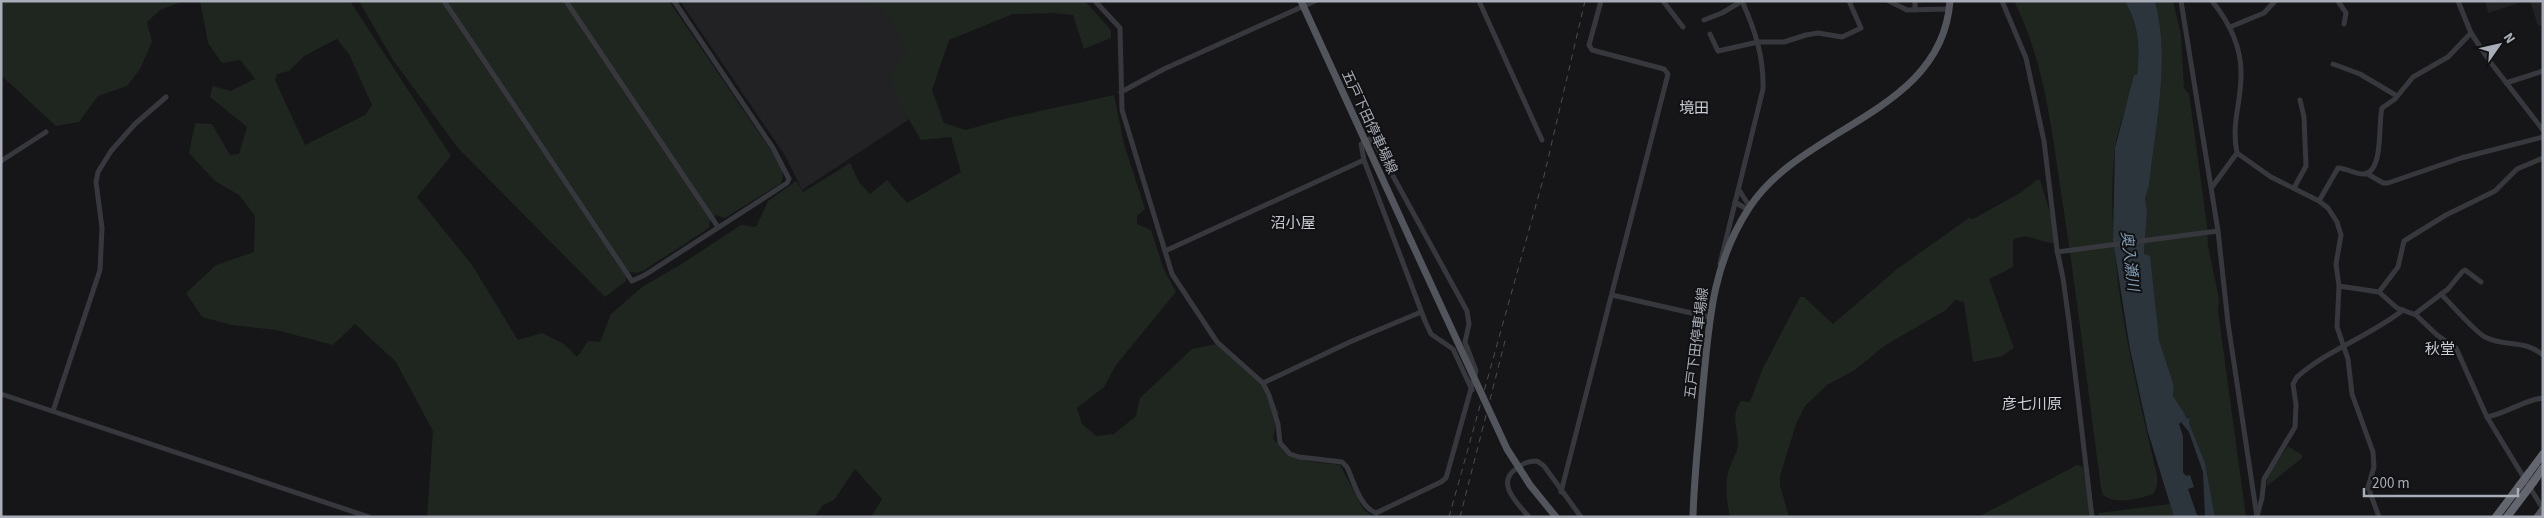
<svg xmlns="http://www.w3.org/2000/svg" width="2544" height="518" viewBox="0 0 2544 518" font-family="'Source Sans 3','Noto Sans JP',sans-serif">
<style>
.built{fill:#222225}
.green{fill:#1e261f;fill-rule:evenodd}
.water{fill:#2c353c}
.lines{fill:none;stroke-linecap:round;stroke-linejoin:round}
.minor{stroke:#37383d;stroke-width:5}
.major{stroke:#53555c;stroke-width:7}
.highway{stroke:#63666e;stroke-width:8}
.rail{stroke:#4a4c52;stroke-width:1;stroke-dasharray:6 5;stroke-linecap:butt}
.major-bridge{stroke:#53555c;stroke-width:7}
.highway-bridge{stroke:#63666e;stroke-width:8}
.labels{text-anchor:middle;stroke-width:4;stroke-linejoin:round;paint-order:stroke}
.street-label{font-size:14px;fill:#a8adb8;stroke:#111113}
.neighbourhood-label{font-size:15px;fill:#c9ccd4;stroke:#111113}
.water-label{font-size:15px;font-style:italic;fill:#7f9bb3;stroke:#111113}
</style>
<rect width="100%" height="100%" fill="#161618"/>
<g class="built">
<polygon points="680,1 879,1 911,28 916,106 908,120 802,190 786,157"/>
<polygon points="2485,1 2525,1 2488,13"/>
<polygon points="2530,1 2543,1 2543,25 2538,26"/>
</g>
<g class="green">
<polygon points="1,1 184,1 160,10 147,22 152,42 140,69 127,86 98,96 79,122 56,126 2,76"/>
<path d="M 200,1 L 350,1 L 451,156 L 417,197 L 472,265 L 518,340 L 542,333 L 564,344 L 577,357 L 588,341 L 600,342 L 611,314 L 642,287 L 680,265 L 741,225 L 756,227 L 768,201 L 796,181 L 803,192 L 850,163 L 859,182 L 870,194 L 887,180 L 907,203 L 961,172 L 951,137 L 921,140 C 913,125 892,95 892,79 C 891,68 901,59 907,51 L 895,25 L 873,1 L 1085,1 L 1111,30 L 1111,38 L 1084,49 L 1073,15 L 1053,13 L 1013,14 L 949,40 L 932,90 L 944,123 L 966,130 L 1008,118 L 1114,95 L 1124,144 L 1145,209 L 1137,216 L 1137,224 L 1151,230 L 1164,270 L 1176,292 L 1116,365 L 1104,387 L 1077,408 L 1082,424 L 1096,436 L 1114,434 L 1136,416 L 1140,398 L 1192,349 L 1222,343 L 1262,382 L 1279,412 L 1273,438 C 1288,464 1313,461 1340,465 L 1364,510 L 1374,517 L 871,517 L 882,499 L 855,469 L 834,500 L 823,505 L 814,517 L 427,517 L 433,431 L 396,362 L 355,324 L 333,345 L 276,330 L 232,325 L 202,317 L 186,293 L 216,265 L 254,252 L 255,216 L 239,195 L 215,181 L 189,153 L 195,123 L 212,124 L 230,155 L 239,154 L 247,127 L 210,97 L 213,86 L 231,91 L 255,79 L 240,60 L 222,63 L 208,43 ZM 337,39 L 349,54 L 372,105 L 365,115 L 305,145 L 275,80 L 277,74 L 289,71 L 304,56 Z"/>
<path d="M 359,1 L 669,1 L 770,149 C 777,160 787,170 781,183 L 725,218 L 716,215 L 710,220 L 709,228 L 643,271 L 635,273 L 631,272 L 627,274 L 626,281 L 605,297 L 458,148 L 393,60 Z"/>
<path d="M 2014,1 L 2125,1 C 2139,28 2140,45 2137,75 L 2134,75 C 2130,100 2118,124 2115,149 C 2103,254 2133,372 2157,475 L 2157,486 L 2153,494 C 2138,499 2116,505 2103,495 L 2101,488 C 2088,392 2077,295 2062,199 C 2052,133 2045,62 2014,1 Z"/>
<path d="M 2155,1 L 2173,1 L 2181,35 L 2184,88 L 2189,94 L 2207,225 L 2208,246 L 2219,299 L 2218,311 L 2246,517 L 2215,517 L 2205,463 L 2189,423 L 2190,419 L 2182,412 L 2173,396 L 2174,386 L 2159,340 L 2147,256 L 2144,254 L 2147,212 L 2145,198 L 2149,186 C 2155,127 2171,60 2155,1 Z"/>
<path d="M 2037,180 L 2040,180 L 2051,216 L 2054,243 C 2039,243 2028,231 2013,240 L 2013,267 L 1989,279 L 2014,348 L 2002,356 L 1973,362 L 1964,302 L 1955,300 L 1946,310 L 1884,346 L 1855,370 L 1827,385 L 1805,406 L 1796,424 L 1780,476 L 1780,485 L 1789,517 L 1730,517 C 1727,503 1725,488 1728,473 C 1730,463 1738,453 1738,443 C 1738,427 1730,417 1741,401 L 1750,402 L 1763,368 L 1800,297 L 1804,297 L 1833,324 L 1897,269 L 1969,218 L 1973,219 L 2020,193 Z"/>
<polygon points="2288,446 2302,455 2302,458 2267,486 2268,474"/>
<polygon points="2077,465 2083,467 2091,517 1978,517"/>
<polygon points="2170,504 2174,517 2099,517 2099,513"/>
</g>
<path class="water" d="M 2125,1 L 2155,1 C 2171,60 2155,127 2149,186 L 2145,198 L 2147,212 L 2144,254 L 2150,256 L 2159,340 L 2174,386 L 2173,396 L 2187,418 L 2190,419 L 2189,423 L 2205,463 L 2215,517 L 2205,517 L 2203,472 L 2189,432 L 2181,422 L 2179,424 L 2183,436 L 2183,472 L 2186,476 L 2190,475 L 2194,487 L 2188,489 L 2197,515 L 2200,517 L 2174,517 L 2148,432 L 2130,349 L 2113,241 L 2115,148 L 2134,75 L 2137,75 C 2140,45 2139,27 2125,1 Z"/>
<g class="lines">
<g class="minor">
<polyline points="444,1 632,281 645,275 787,183 789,179 773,148 674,1"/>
<polyline points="566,1 718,227"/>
<path d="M 1095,1 L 1120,28 L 1122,110 L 1172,274 L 1217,342 L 1263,383 L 1269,395 L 1278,424 L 1280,443 L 1290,454 L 1299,457 L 1342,462 L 1347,467 C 1354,482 1360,507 1376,513 L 1441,482 L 1446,478 L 1476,371 L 1465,342 L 1469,324 L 1467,311 L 1376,145 L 1369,139 L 1361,144 L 1364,160 L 1425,321 L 1431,334 L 1453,349 L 1472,390"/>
<polyline points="1479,1 1542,140"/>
<polyline points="1663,1 1683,27"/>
<polyline points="1889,1 1907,10 1949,9"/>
<polyline points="2002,1 2026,58 2044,141 2057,250 2063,278 2069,322 2092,517"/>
<polyline points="2181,1 2218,231 2228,323 2257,517"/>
<path d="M 2212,1 C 2229,22 2242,48 2241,76 C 2241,104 2231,123 2237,153 L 2271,177 L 2319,201 L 2328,208 L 2337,222 L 2341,235 L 2336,264 L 2339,286 L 2337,327 L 2348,359 L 2352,394 L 2373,452 L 2374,467 L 2368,487 L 2379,517"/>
<polyline points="2338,1 2346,13 2344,24"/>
<polyline points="2458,1 2471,33 2491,63 2543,130"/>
<polyline points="1915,10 1915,1"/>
<polyline points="1704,20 1722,13 1742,1"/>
<polyline points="2230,27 2264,13 2275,1"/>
<polyline points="1710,34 1718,51 1758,42 1784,42 1806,35 1818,33 1842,37 1861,28 1849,1"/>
<polyline points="2333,64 2360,74 2397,96"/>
<polyline points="2506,83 2543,71"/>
<polyline points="1121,92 1164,69 1315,1"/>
<polyline points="1,161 46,132"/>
<polyline points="2366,173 2383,183 2388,183 2461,158 2543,137"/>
<polyline points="2212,187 2237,153"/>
<polyline points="2294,188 2306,166 2304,117 2300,100"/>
<polyline points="1739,190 1750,207"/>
<path d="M 2319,201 L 2338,168 C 2346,168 2357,175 2365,174 C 2384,170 2378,121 2382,108 L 2395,99 L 2413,77 L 2448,57 L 2471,33"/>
<polyline points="1735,202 1748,210"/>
<polyline points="1165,251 1364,160"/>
<polyline points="2057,252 2218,231"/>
<path d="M 1720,264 L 1763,89 C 1764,57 1755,30 1742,1"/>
<polyline points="2339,286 2379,292 2397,308 2416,315 2437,335 2456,348 2487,417 2543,509"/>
<polyline points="2379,292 2398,267 2404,241 2446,215 2495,191 2517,169 2543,158"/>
<path d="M 2441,294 C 2451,304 2475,332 2485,337 C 2506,348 2522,338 2543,355"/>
<polyline points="1612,295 1709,317"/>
<polyline points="2415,314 2448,289 2462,272 2465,270 2481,282"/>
<polyline points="1263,383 1352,341 1421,312"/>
<polyline points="1,394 369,517"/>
<polyline points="53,411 100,270 102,228 96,182 98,172 111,151 135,124 166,97"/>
<path d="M 2487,417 C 2507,413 2524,400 2543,398"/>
<polyline points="1561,492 1668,74 1664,69 1592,50 1589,45 1601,1"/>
<path d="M 2257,516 L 2262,498 L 2264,479 L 2295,427 L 2296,405 L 2293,384 L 2297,377 C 2329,349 2370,336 2403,310"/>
<path d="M 1529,517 C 1518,504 1495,483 1516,469 C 1523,463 1528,461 1537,461 L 1544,466 L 1581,517"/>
</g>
<g class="major">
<polyline points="1301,1 1411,241"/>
<path d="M 1693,517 C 1694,476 1699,436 1702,396 C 1709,327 1710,268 1749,208 C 1803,125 1942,113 1950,1"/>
<polyline points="2537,517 2543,509"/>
</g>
<g class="highway">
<polyline points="2529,473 2543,454"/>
<polyline points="2534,481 2543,468"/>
<polyline points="2496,517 2520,485"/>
<polyline points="2507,517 2525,493"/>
</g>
<g class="rail">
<polyline points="1449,517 1544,176 1585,1"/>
<polyline points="1460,517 1506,337"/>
</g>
<polyline class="major-bridge" points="1411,241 1507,449 1530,485 1556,517"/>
<g class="highway-bridge">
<polyline points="2520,485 2529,473"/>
<polyline points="2525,493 2534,481"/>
</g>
</g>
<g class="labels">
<g class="street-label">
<text transform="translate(1370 122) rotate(65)" y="5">五戸下田停車場線</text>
<text transform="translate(1696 343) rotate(-83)" y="5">五戸下田停車場線</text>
</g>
<g class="neighbourhood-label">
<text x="1694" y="113">境田</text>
<text x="1293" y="228">沼小屋</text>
<text x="2440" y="354">秋堂</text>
<text x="2032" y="409">彦七川原</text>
</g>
<g class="water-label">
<text transform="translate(2130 261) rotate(83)" y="5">奥入瀬川</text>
</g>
</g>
<rect width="2544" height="518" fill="none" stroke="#a8adb8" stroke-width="5"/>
<g transform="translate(2499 45) rotate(56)" stroke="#111113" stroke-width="4" paint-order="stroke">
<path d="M0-4L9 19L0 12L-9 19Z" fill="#a8adb8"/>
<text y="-8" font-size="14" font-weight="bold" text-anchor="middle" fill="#a8adb8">N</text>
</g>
<path d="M2364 488v8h154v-8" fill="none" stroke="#a8adb8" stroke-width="2.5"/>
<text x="2372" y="488" font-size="15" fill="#a8adb8" stroke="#111113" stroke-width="4" paint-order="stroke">200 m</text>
</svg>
